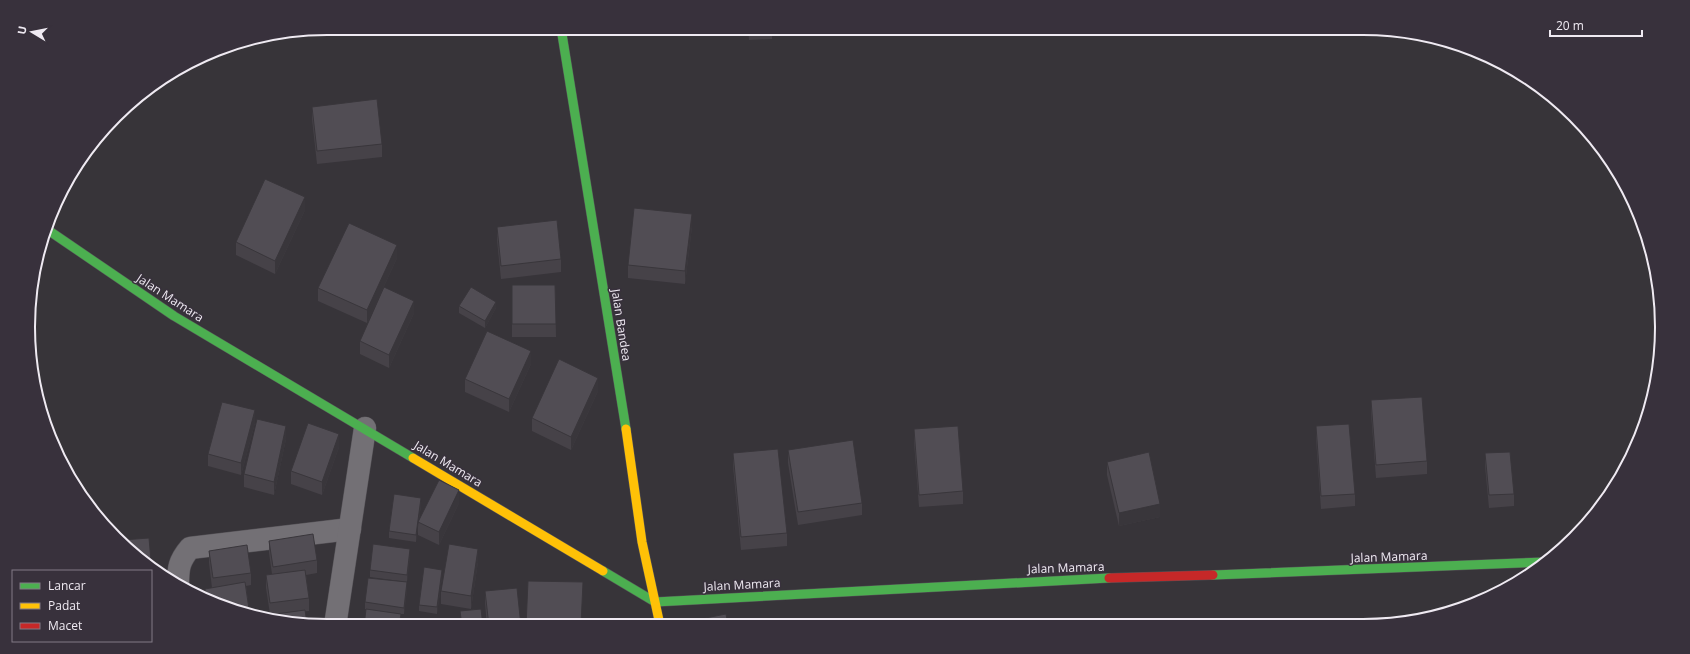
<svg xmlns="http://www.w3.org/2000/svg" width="1690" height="654" viewBox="0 0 1690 654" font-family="'Open Sans',sans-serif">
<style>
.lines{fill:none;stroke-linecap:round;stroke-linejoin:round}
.street-casing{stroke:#555257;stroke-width:23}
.fast-casing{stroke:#555257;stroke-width:10}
.slow-casing{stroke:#555257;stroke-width:10}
.jam-casing{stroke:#555257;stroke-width:10}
.street{stroke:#737075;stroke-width:22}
.fast{stroke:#4caf50;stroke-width:9}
.slow{stroke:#ffc107;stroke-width:9}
.jam{stroke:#c62828;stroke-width:9}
.wall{fill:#464248}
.shaded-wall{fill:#39363b}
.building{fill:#514d54;stroke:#39363b}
.labels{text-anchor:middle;stroke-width:3;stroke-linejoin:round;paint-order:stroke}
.street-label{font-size:12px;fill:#efeaf2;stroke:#38313c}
.rim{fill:none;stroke:#efeaf2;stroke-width:2}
</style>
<rect width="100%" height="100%" fill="#373439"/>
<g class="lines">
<g class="street-casing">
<g id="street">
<path d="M 178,585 C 178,568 179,561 190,548 L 350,529"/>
<polyline points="335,626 365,428"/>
</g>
</g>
<g class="fast-casing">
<g id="fast">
<polyline points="561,28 626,429"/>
<polyline points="45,228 174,316 413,458"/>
<polyline points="603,571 655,602 1109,578"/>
<polyline points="1213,575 1545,562"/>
</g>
</g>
<g class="slow-casing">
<g id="slow">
<polyline points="626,429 642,542 660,625"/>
<polyline points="413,458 603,571"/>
</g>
</g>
<g class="jam-casing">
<polyline id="jam" points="1109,578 1213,575"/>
</g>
<use href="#street" class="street"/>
<use href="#fast" class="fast"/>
<use href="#slow" class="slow"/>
<use href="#jam" class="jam"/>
</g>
<g class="wall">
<polygon points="748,28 772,28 772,39 749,40"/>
<polygon points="312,107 382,144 382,157 317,164 312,119"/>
<polygon points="305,210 275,274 236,255 236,242"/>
<polygon points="497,227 561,259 561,272 501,279 497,240"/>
<polygon points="692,227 685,284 628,278 628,265"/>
<polygon points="397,258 367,323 318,301 318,288"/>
<polygon points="512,285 555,285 556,337 512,337"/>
<polygon points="459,306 496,308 485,328 459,313"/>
<polygon points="414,313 389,368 360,354 360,341"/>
<polygon points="531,364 509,412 465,392 465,379"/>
<polygon points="598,391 571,450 532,431 532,418"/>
<polygon points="1371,400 1427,461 1427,474 1376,478 1371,413"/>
<polygon points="255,423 241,475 208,466 208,454"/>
<polygon points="1316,426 1355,494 1355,506 1321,509 1316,439"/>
<polygon points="914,429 963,491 963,504 919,507 914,442"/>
<polygon points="286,439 274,495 244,487 244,474"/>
<polygon points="339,447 322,495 291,484 291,471"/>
<polygon points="788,450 862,503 862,515 798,525 788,463"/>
<polygon points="733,453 787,533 787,546 741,550 733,466"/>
<polygon points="1485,453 1514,494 1514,506 1489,508 1485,466"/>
<polygon points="1107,462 1160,517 1119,526 1107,475"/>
<polygon points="459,503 439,545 418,535 418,525 416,542 389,538 389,531 421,504 419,521"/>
<polygon points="122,540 151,561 151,565 155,570 145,564"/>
<polygon points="269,541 317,560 317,573 306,575 309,598 309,611 270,614 266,588 266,575 272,574 269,553"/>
<polygon points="209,551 251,573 251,585 246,586 249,609 249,616 205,599 205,589 212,588 209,563"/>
<polygon points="410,556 407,582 370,577 370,570"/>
<polygon points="478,562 471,609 441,604 441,591"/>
<polygon points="442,577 437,614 419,611 419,605"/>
<polygon points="407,589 404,614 401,614 401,621 378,611 365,609 365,602"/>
<polygon points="485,591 521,626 487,626 485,603"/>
</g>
<g class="shaded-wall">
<polygon points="305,197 305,210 275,274 275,261"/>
<polygon points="692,214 692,227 685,284 685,271"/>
<polygon points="397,245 397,258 367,323 367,310"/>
<polygon points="414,301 414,313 389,368 389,355"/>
<polygon points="496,302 496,308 485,328 485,321"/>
<polygon points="531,351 531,364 509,412 509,399"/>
<polygon points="598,378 598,391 571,450 571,437"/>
<polygon points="255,410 255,423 241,475 241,463"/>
<polygon points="286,426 286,439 274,495 274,482"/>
<polygon points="339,434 339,447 322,495 322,482"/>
<polygon points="459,490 459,503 439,545 439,532"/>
<polygon points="421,498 421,504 416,542 416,535"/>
<polygon points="1160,504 1160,517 1119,526 1119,513"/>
<polygon points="410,549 410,556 407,582 407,575"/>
<polygon points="478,549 478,562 471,609 471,596"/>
<polygon points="442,570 442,577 437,614 437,607"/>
<polygon points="407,582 407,589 404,614 404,608"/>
</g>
<g class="building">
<polygon points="748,28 772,28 772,32 749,33"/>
<polygon points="377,99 382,144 317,151 312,107"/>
<polygon points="265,179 305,197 275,261 236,242"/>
<polygon points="634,208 692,214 685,271 628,265"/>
<polygon points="557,220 561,259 501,266 497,227"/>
<polygon points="349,223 397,245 367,310 318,288"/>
<polygon points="512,285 555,285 556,324 512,324"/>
<polygon points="384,287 414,301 389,355 360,341"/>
<polygon points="471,287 496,302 485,321 459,306"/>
<polygon points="487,331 531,351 509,399 465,379"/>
<polygon points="559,359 598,378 571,437 532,418"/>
<polygon points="1422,397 1427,461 1376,465 1371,400"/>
<polygon points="222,402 255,410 241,463 208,454"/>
<polygon points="257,419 286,426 274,482 244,474"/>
<polygon points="308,423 339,434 322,482 291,471"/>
<polygon points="1349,424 1355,494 1321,496 1316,426"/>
<polygon points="958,426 963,491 919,495 914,429"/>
<polygon points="853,440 862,503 798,512 788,450"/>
<polygon points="778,449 787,533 741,537 733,453"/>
<polygon points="1149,452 1160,504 1119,513 1107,462"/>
<polygon points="1510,452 1514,494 1489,495 1485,453"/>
<polygon points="439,480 459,490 439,532 418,522"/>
<polygon points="394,494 421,498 416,535 389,531"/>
<polygon points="313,534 317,560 273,567 269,541"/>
<polygon points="149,538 151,561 143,562 122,540"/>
<polygon points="373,544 410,549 407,575 370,570"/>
<polygon points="449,544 478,549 471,596 441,591"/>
<polygon points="247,545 251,573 213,578 209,551"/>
<polygon points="147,565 154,565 155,570"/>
<polygon points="424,567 442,570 437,607 419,605"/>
<polygon points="305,570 309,598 270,603 266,575"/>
<polygon points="368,578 407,582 404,608 365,602"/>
<polygon points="528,581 583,582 581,625 526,626"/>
<polygon points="245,582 249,609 236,611 206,599 205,589"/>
<polygon points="517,588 521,626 489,626 485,591"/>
<polygon points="366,609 401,614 399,626 364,626"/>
<polygon points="481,609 483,626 462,626 460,611"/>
<polygon points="305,610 307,623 261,617 261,616"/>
<polygon points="726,614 728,625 696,625 695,620"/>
<polygon points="1244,619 1244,624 1186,624"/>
</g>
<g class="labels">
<g class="street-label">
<text transform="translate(170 298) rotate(33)" y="4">Jalan Mamara</text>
<text transform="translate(621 325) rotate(81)" y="4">Jalan Bandea</text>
<text transform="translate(448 464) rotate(31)" y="4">Jalan Mamara</text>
<text transform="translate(1389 557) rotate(-2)" y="4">Jalan Mamara</text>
<text transform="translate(1066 568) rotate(-2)" y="4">Jalan Mamara</text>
<text transform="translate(742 585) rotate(-3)" y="4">Jalan Mamara</text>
</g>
</g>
<path d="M0 0H1690V654H0ZM327 35H1363A292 292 0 0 1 1655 327V327A292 292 0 0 1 1363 619H327A292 292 0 0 1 35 327V327A292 292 0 0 1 327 35Z" fill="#38313c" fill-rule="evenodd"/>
<path class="rim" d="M327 35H1363A292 292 0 0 1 1655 327V327A292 292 0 0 1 1363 619H327A292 292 0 0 1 35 327V327A292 292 0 0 1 327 35Z"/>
<rect x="12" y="570" width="140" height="72" fill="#38313c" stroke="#817b85"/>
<rect x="20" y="583" width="20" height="6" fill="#4caf50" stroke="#817b85"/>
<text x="48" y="590" font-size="12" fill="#efeaf2">Lancar</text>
<rect x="20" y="603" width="20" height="6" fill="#ffc107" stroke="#817b85"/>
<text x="48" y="610" font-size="12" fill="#efeaf2">Padat</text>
<rect x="20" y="623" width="20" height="6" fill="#c62828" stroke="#817b85"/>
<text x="48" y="630" font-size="12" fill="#efeaf2">Macet</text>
<g transform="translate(32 32) rotate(280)" stroke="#38313c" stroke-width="3" paint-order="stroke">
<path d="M0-3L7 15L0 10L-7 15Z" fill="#efeaf2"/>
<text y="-6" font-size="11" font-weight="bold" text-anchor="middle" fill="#efeaf2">U</text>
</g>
<path d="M1550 30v6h92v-6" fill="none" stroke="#efeaf2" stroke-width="2"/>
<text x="1556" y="30" font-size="12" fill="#efeaf2" stroke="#38313c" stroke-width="3" paint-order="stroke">20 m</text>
</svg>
